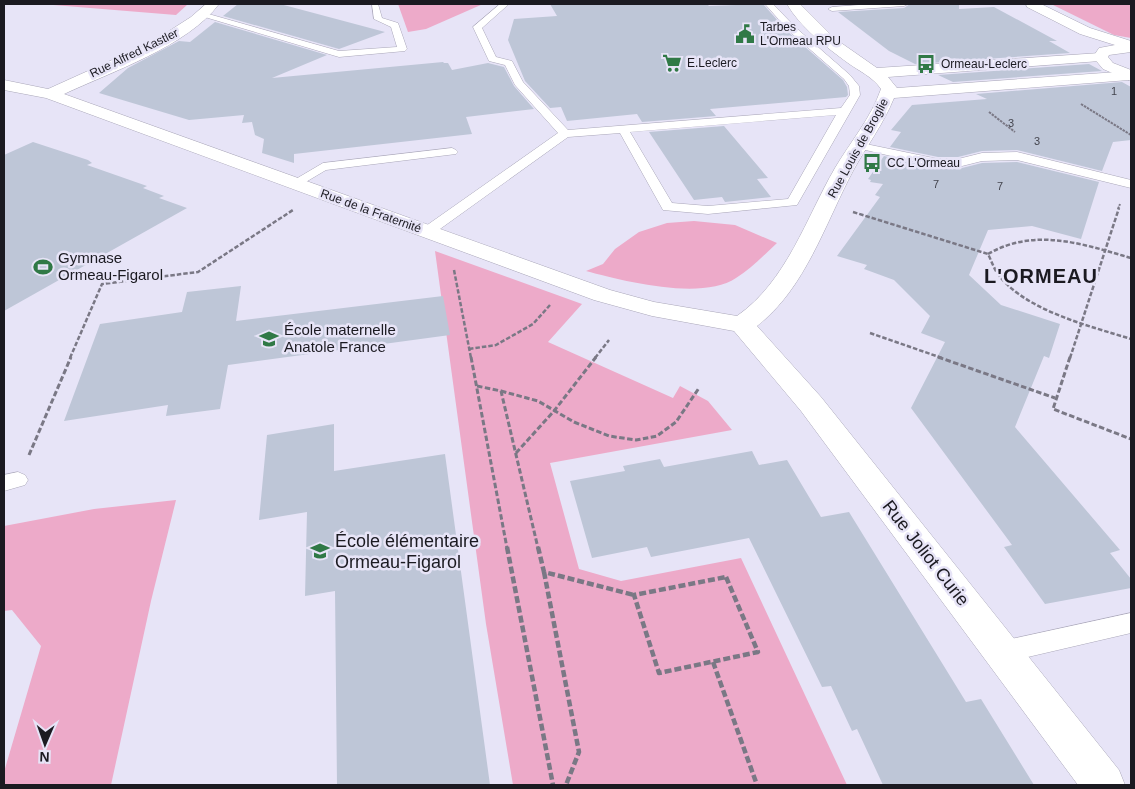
<svg xmlns="http://www.w3.org/2000/svg" width="1135" height="789" viewBox="0 0 1135 789" font-family="Arial,sans-serif">
<style>
.green{fill:#edaac9}
.building{fill:#bec6d7}
.lines{fill:none;stroke-linecap:round;stroke-linejoin:round}
.service-casing{stroke:#aaa7b9;stroke-width:1}
.minor-casing{stroke:#aaa7b9;stroke-width:1}
.tertiary-casing{stroke:#aaa7b9;stroke-width:1}
.path-far3{stroke:#7a7885;stroke-width:2;stroke-dasharray:2.5 1;stroke-linecap:butt}
.path-far2{stroke:#7a7885;stroke-width:2.5;stroke-dasharray:4.5 2;stroke-linecap:butt}
.path-far1{stroke:#7a7885;stroke-width:3;stroke-dasharray:5.5 2.5;stroke-linecap:butt}
.path{stroke:#7a7885;stroke-width:4.5;stroke-dasharray:7 3;stroke-linecap:butt}
.service{fill:#fff;fill-rule:evenodd}
.minor{fill:#fff;fill-rule:evenodd}
.tertiary{fill:#fff;fill-rule:evenodd}
.labels{text-anchor:middle;stroke-width:5;stroke-linejoin:round;paint-order:stroke}
.far-number-label{font-size:11px;fill:#44454e}
.far-poi-label{font-size:12px;fill:#1b1a21;stroke:#e7e4f7;text-anchor:start}
.far-street-label{font-size:12px;fill:#1b1a21;stroke:#e7e4f7}
.poi-label{font-size:15px;fill:#1b1a21;stroke:#e7e4f7;text-anchor:start}
.near-poi-label{font-size:18px;fill:#1b1a21;stroke:#e7e4f7;text-anchor:start}
.near-street-label{font-size:18px;fill:#1b1a21;stroke:#e7e4f7}
.district-label{font-size:20px;font-weight:bold;letter-spacing:1px;fill:#1b1a21;stroke:#e7e4f7}
</style>
<rect width="100%" height="100%" fill="#e7e4f7"/>
<g class="green">
<polygon points="41,4 188,4 176,15"/>
<polygon points="398,4 483,4 426,29 408,32"/>
<polygon points="1051,4 1131,4 1131,38 1114,35"/>
<path d="M 694,221 L 735,225 L 777,243 C 764,255 751,269 736,278 C 702,301 623,281 586,271 L 603,264 L 615,249 L 639,232 L 667,223 Z"/>
<polygon points="435,251 582,304 548,342 673,398 680,386 708,401 732,430 550,463 579,569 621,581 741,558 847,785 513,785 486,624"/>
<polygon points="176,500 151,601 111,785 4,785 4,772 41,646 12,610 4,611 4,526 94,509"/>
</g>
<g class="building">
<polygon points="238,4 280,4 385,32 339,49 223,16"/>
<polygon points="550,4 707,4 709,6 763,4 788,32 843,80 847,87 848,95 846,97 710,109 716,116 642,122 637,114 567,121 561,107 550,108 525,81 508,40 514,19 557,16"/>
<polygon points="910,4 959,4 959,9 994,7 1057,41 1049,41 1070,53 915,64 889,51 838,12 904,8"/>
<polygon points="215,22 327,55 272,78 443,62 444,63 448,63 452,70 488,63 504,67 514,86 534,109 466,117 472,134 294,154 294,163 262,153 264,139 255,135 252,122 242,123 244,115 189,120 99,93 128,68 179,41 190,42"/>
<polygon points="1089,64 1102,71 953,82 938,75"/>
<polygon points="1122,82 1131,87 1131,140 1113,142 1102,171 1017,150 982,151 958,157 938,157 890,147 901,132 891,130 912,105 987,99 976,94"/>
<polygon points="724,126 768,178 757,179 771,197 725,202 722,197 694,200 649,132"/>
<polygon points="33,142 88,160 92,163 87,165 147,186 143,188 164,196 159,198 187,208 4,311 4,155"/>
<polygon points="884,156 938,169 958,169 982,163 1017,162 1099,182 1081,239 1032,226 988,230 969,275 1001,305 1060,324 1049,358 1044,356 1015,427 1120,550 1110,553 1131,579 1131,588 1045,604 1004,547 1012,545 911,408 945,342 921,333 930,316 894,280 864,269 867,265 837,256 880,197 875,195 883,184 870,182 871,180 868,179"/>
<polygon points="241,286 236,321 443,296 450,335 228,365 220,409 166,416 168,405 64,421 100,324 182,312 187,292"/>
<polygon points="334,424 334,471 445,454 490,785 337,785 335,591 305,596 307,512 259,520 267,435"/>
<polygon points="752,451 759,465 787,460 821,517 849,512 966,702 981,699 1034,785 883,785 857,729 852,731 831,686 822,687 749,538 651,557 647,547 592,558 570,481 625,471 623,466 660,459 664,467"/>
</g>
<g class="lines">
<g class="service-casing">
<g id="service">
<polygon points="372,4 378,4 382,18 398,23 407,49 405,51 339,57 198,15 205,13 339,51 397,47 391,27 374,19"/>
<path d="M 500,4 L 509,4 L 482,28 L 496,57 L 512,61 L 523,82 L 568,130 L 841,108 L 850,95 L 849,86 L 844,79 L 789,31 L 765,4 L 773,4 L 795,27 L 850,75 L 859,86 L 860,95 L 797,205 L 708,214 L 663,210 L 620,133 L 568,137 L 433,234 L 423,234 L 421,231 L 423,228 L 558,133 L 515,85 L 505,65 L 489,61 L 473,27 ZM 836,115 L 788,199 L 708,206 L 672,203 L 630,132 Z"/>
<polygon points="872,4 908,4 904,6 832,11 828,9 832,7"/>
<polygon points="861,143 938,159 958,159 982,153 1017,152 1131,180 1131,188 1017,160 982,161 958,167 938,167 857,148 855,146"/>
<polygon points="452,148 456,150 458,152 456,154 326,170 299,186 291,186 289,183 323,163"/>
<polygon points="18,472 25,475 28,480 25,485 4,491 4,475"/>
<polygon points="1131,613 1131,633 1002,663 994,660 990,652 994,644 1002,641"/>
</g>
</g>
<g class="minor-casing">
<path id="minor" d="M 206,4 L 219,4 C 188,46 111,72 64,94 L 610,290 L 654,302 L 737,316 C 787,281 806,218 835,168 C 851,141 871,118 881,89 C 873,77 859,71 848,63 C 826,47 800,27 787,4 L 800,4 L 834,38 L 877,68 L 1100,53 L 1105,54 L 1107,57 L 1105,60 L 1100,61 L 888,77 L 897,88 L 1131,71 L 1131,79 L 1129,80 L 894,98 C 883,125 866,147 853,171 C 825,224 805,289 757,326 L 821,397 L 1119,770 L 1125,785 L 1078,785 L 801,411 L 734,331 L 652,316 L 594,300 L 46,98 L 4,90 L 4,80 L 48,89 L 152,42 L 191,17 Z"/>
</g>
<g class="tertiary-casing">
<polygon id="tertiary" points="1026,4 1041,4 1090,28 1131,41 1131,52 1109,55 1108,57 1113,63 1131,70 1131,81 1103,69 1093,57 1099,48 1115,45 1080,34 1027,7"/>
</g>
<g class="path-far3">
<polyline points="1081,104 1131,135"/>
<polyline points="989,112 1015,132"/>
<polyline points="1118,209 1120,204"/>
</g>
<g class="path-far2">
<path d="M 853,212 L 988,254 C 991,260 993,266 996,271 C 1021,310 1090,326 1131,339"/>
<path d="M 988,254 C 1035,227 1083,244 1131,258"/>
<polyline points="454,270 471,358"/>
<polyline points="870,333 942,358"/>
<polyline points="469,349 496,345 533,324 550,305"/>
<polyline points="70,358 102,284 198,272 293,210"/>
<polyline points="595,358 609,340"/>
<polyline points="1070,358 1119,208"/>
</g>
<g class="path-far1">
<polyline points="471,357 507,548"/>
<polyline points="938,357 1055,398"/>
<polyline points="1070,357 1053,409 1131,439"/>
<polyline points="477,386 501,391 538,548"/>
<polyline points="501,391 538,401 574,422 609,436 636,440 657,436 676,422 699,388"/>
<polyline points="516,453 554,411 596,357"/>
<polyline points="29,455 71,357"/>
</g>
<g class="path">
<polyline points="507,547 553,785"/>
<polyline points="538,547 544,572 634,595"/>
<polyline points="544,572 579,752 566,785"/>
<polygon points="726,577 758,652 659,673 634,595"/>
<polyline points="713,662 757,785"/>
</g>
<use href="#service" class="service"/>
<use href="#minor" class="minor"/>
<use href="#tertiary" class="tertiary"/>
</g>
<defs>
<g id="civic-bare" transform="scale(1.5)"><path d="M-.6-6.5H3V-4.5H.6V-3L4-1V1h2V6H-6V1h2V-1L-.6-3ZM-1.2 2.5V6h2.4V2.5Z" fill="#307946" stroke="#e7e4f7" stroke-width="2.5" paint-order="stroke"/></g>
<g id="supermarket-bare" transform="scale(1.5)"><path d="M-6-5.5h2.5l.6 2H6L4.5 2H-2.5L-4.4-4H-6ZM-1.5 3.2a1.3 1.3 0 1 0 .1 0ZM3 3.2a1.3 1.3 0 1 0 .1 0Z" fill="#307946" stroke="#e7e4f7" stroke-width="2.5" paint-order="stroke"/></g>
<g id="bus-bare" transform="scale(1.5)"><path d="M-5-6H5V4H4V6H2V4H-2V6H-4V4H-5ZM-3.5-4V0h7V-4ZM-3.5 1.2v1.5H-2V1.2ZM2 1.2v1.5H3.5V1.2Z" fill="#307946" stroke="#e7e4f7" stroke-width="2.5" paint-order="stroke"/></g>
<g id="stadium-bare" transform="scale(1.5)"><path d="M0-5a6.5 5 0 1 0 0 10a6.5 5 0 1 0 0-10ZM-3.5-1.8h7v3.6h-7Z" fill="#307946" stroke="#e7e4f7" stroke-width="2.5" paint-order="stroke"/></g>
<g id="school-bare" transform="scale(1.5)"><path d="M0-5L7-2L0 1L-7-2ZM-4 1L0 2.5L4 1V4Q0 6-4 4Z" fill="#307946" stroke="#e7e4f7" stroke-width="2.5" paint-order="stroke"/></g>
</defs>
<g fill-rule="evenodd">
<use href="#civic-bare" x="745" y="34"/>
<use href="#supermarket-bare" x="672" y="63"/>
<use href="#bus-bare" x="926" y="64"/>
<use href="#bus-bare" x="872" y="163"/>
<use href="#stadium-bare" x="43" y="267"/>
<use href="#school-bare" x="269" y="339"/>
<use href="#school-bare" x="320" y="551"/>
</g>
<g class="labels">
<g class="far-number-label">
<text x="1114" y="95">1</text>
<text x="1011" y="127">3</text>
<text x="1037" y="145">3</text>
<text x="936" y="188">7</text>
<text x="1000" y="190">7</text>
</g>
<g class="far-poi-label">
<text x="760" y="31">Tarbes<tspan x="760" dy="14">L'Ormeau RPU</tspan></text>
<text x="687" y="67">E.Leclerc</text>
<text x="941" y="68">Ormeau-Leclerc</text>
<text x="887" y="167">CC L'Ormeau</text>
</g>
<g class="far-street-label">
<text transform="translate(134 53) rotate(-26)" y="4">Rue Alfred Kastler</text>
<text transform="translate(858 148) rotate(-61)" y="4">Rue Louis de Broglie</text>
<text transform="translate(371 211) rotate(20)" y="4">Rue de la Fraternité</text>
</g>
<g class="poi-label">
<text x="58" y="263">Gymnase<tspan x="58" dy="17">Ormeau-Figarol</tspan></text>
<text x="284" y="335">École maternelle<tspan x="284" dy="17">Anatole France</tspan></text>
</g>
<g class="near-poi-label">
<text x="335" y="547">École élémentaire<tspan x="335" dy="21">Ormeau-Figarol</tspan></text>
</g>
<g class="near-street-label">
<text transform="translate(926 553) rotate(52)" y="6">Rue Joliot Curie</text>
</g>
<g class="district-label">
<text x="1041" y="283">L'ORMEAU</text>
</g>
</g>
<rect width="1135" height="789" fill="none" stroke="#1b1a21" stroke-width="10"/>
<g transform="translate(45 744) rotate(182)" stroke="#e7e4f7" stroke-width="4" paint-order="stroke">
<path d="M0-4L9 19L0 12L-9 19Z" fill="#1b1a21"/>
<text y="-8" font-size="14" font-weight="bold" text-anchor="middle" fill="#1b1a21">N</text>
</g>
</svg>
